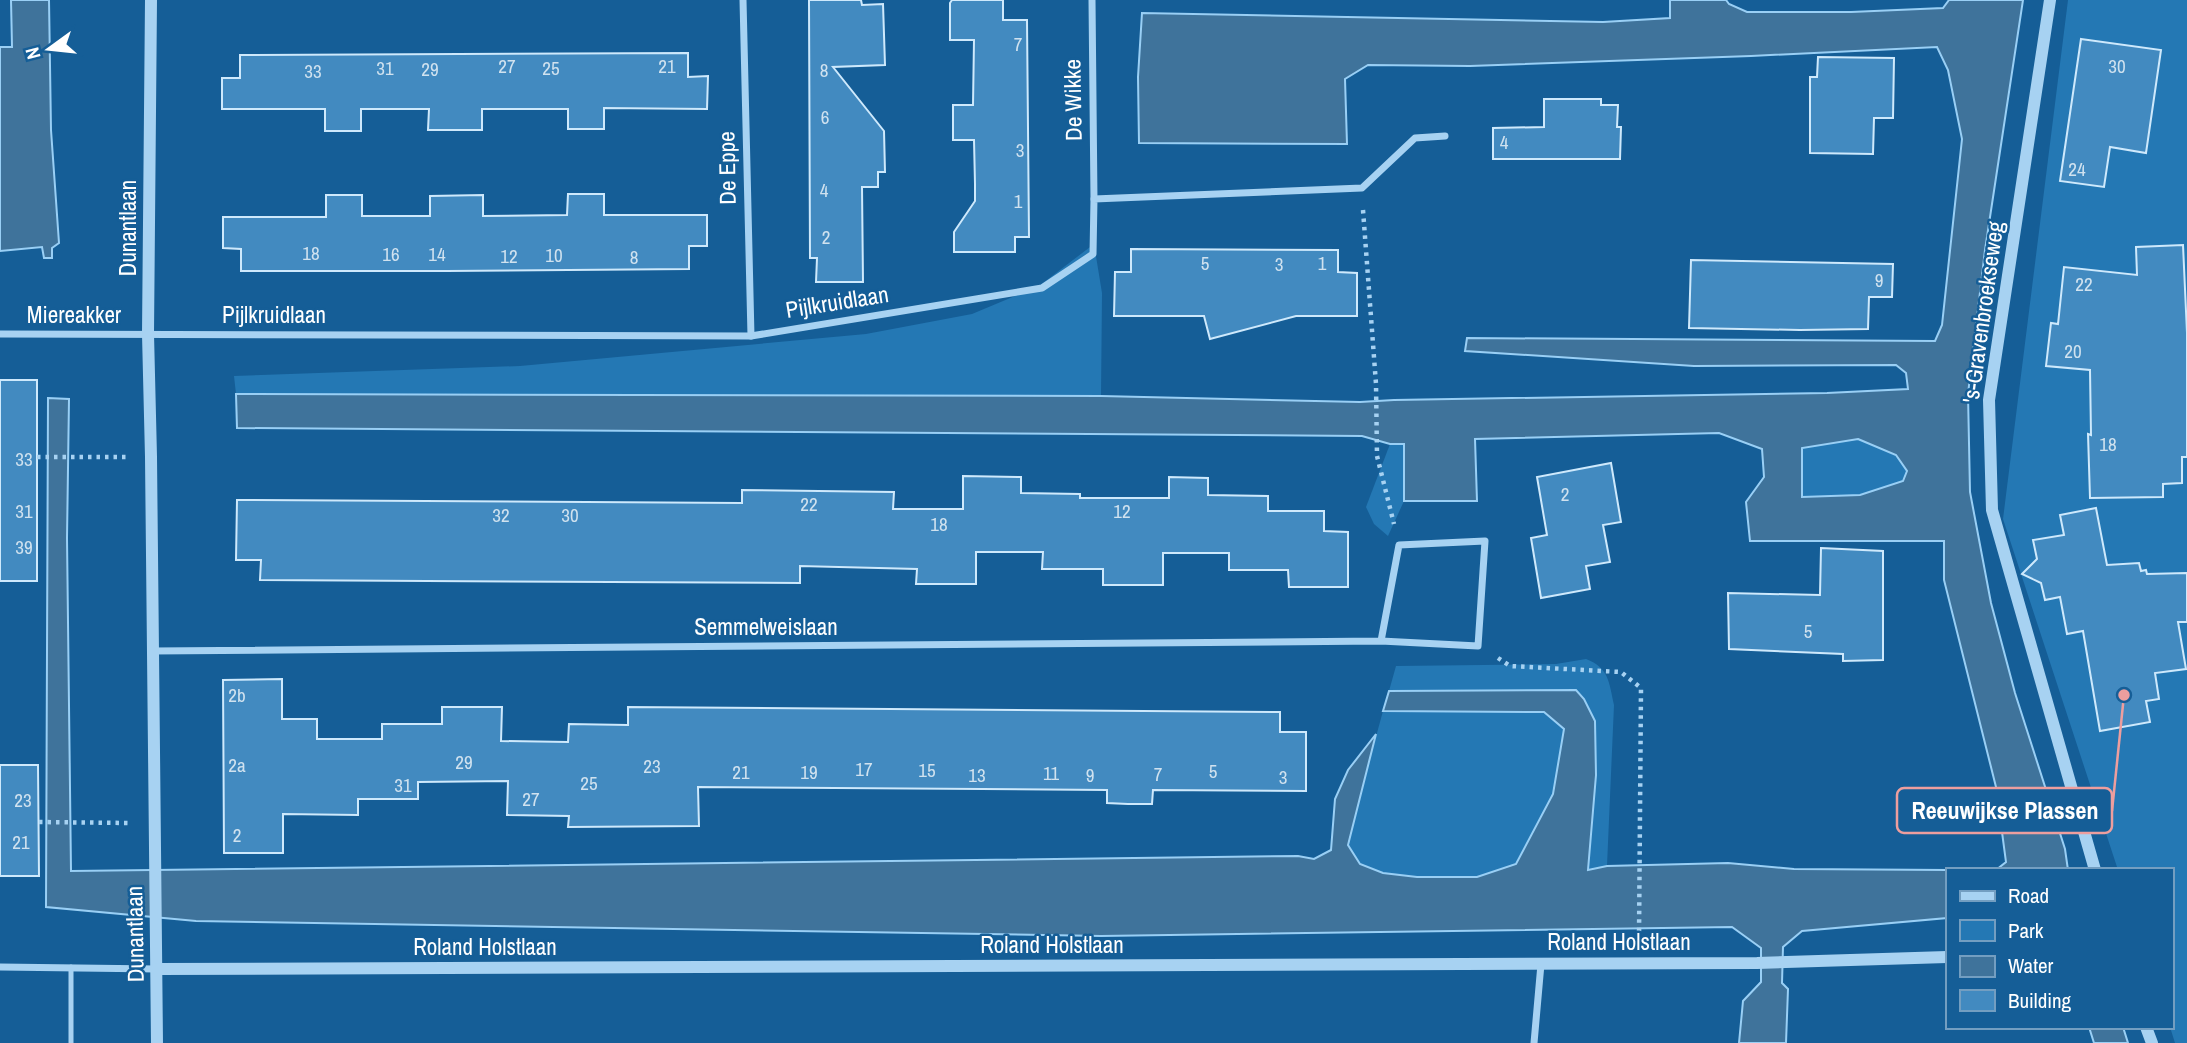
<svg xmlns="http://www.w3.org/2000/svg" width="2187" height="1043" viewBox="0 0 2187 1043" font-family="'Archivo Narrow',sans-serif">
<style>
.green{fill:#2478b4}
.water{fill:#3f739b;stroke:#99cff5;stroke-width:2;fill-rule:evenodd}
.building{fill:#428ac0;stroke:#cee9fc;stroke-width:2}
.lines{fill:none;stroke-linecap:round;stroke-linejoin:round}
.path{stroke:#a7d2f2;stroke-width:4.5;stroke-dasharray:3.5 5;stroke-linecap:butt}
.service{stroke:#a7d2f2;stroke-width:5}
.minor{stroke:#a7d2f2;stroke-width:7}
.tertiary{stroke:#a7d2f2;stroke-width:12}
.labels{text-anchor:middle;stroke-width:5;stroke-linejoin:round;paint-order:stroke}
.number-label{font-size:19px;fill:#d0e2ef}
.street-label{font-size:23px;fill:#fff;stroke:#155e97}
.leader{fill:none;stroke:#ed9e9e;stroke-width:2.5}
.callout-dot{fill:#ed9e9e;stroke:#155e97;stroke-width:2.5}
.callout{fill:#155e97;stroke:#ed9e9e;stroke-width:2.5}
.callout-label{font-size:24px;text-anchor:middle;font-weight:bold;fill:#fff}
</style>
<rect width="100%" height="100%" fill="#155e97"/>
<g class="green">
<polygon points="2068,0 2187,0 2187,1043 2175,1043 2170,1027 2171,1027 2171,870 2118,870 2003,519"/>
<polygon points="1094,244 1102,293 1101,396 236,394 234,376 520,366 866,334 972,314 1039,286"/>
<polygon points="1858,439 1896,455 1907,471 1903,481 1860,495 1802,497 1802,448"/>
<polygon points="1390,444 1404,444 1404,501 1388,536 1374,524 1366,507"/>
<path d="M 1586,659 C 1609,668 1609,682 1614,705 L 1607,866 L 1588,870 L 1596,775 L 1595,721 L 1584,699 L 1389,691 L 1396,666 L 1556,664 Z"/>
<polygon points="1503,710 1544,712 1564,729 1553,794 1516,864 1477,877 1417,877 1383,873 1360,864 1348,845 1359,799 1383,711"/>
</g>
<g class="water">
<polygon points="11,0 49,0 51,130 59,243 52,248 52,258 44,258 42,247 0,251 0,47 12,47"/>
<path d="M 1670,0 L 1726,0 L 1729,4 L 1747,12 L 1851,12 L 1943,8 L 1949,0 L 2023,0 L 1985,250 L 1968,394 L 1970,492 L 1991,603 L 2015,693 L 2065,849 L 2068,870 L 1996,870 L 2006,862 L 1996,787 L 1944,580 L 1944,541 L 1750,541 L 1746,502 L 1764,477 L 1762,449 L 1719,433 L 1475,439 L 1477,501 L 1404,501 L 1404,444 L 1390,444 L 1362,436 L 237,428 L 236,394 L 1101,396 L 1360,402 L 1394,400 L 1827,393 L 1908,389 L 1906,373 L 1896,365 L 1694,366 L 1465,351 L 1467,338 L 1935,341 L 1942,325 L 1962,139 L 1948,70 L 1937,47 L 1751,56 L 1470,66 L 1368,65 L 1345,79 L 1347,144 L 1139,143 L 1138,77 L 1142,13 L 1603,22 L 1670,18 ZM 1858,439 L 1896,455 L 1907,471 L 1903,481 L 1860,495 L 1802,497 L 1802,448 Z"/>
<polygon points="48,398 69,399 67,538 71,871 1298,856 1314,859 1331,850 1335,799 1348,770 1376,734 1348,845 1360,864 1383,873 1417,877 1477,877 1516,864 1553,794 1564,729 1544,712 1383,711 1389,691 1576,690 1584,699 1595,721 1596,775 1588,870 1607,866 1728,863 1794,869 1947,870 1947,918 1802,931 1783,947 1782,983 1788,989 1786,1043 1739,1043 1743,1001 1761,982 1761,948 1732,927 1101,936 196,921 46,907"/>
<polygon points="2089,1027 2123,1027 2128,1043 2094,1043"/>
</g>
<g class="building">
<polygon points="809,0 861,0 862,5 883,4 885,65 833,67 884,131 885,172 878,172 878,187 862,187 863,282 816,282 817,258 810,258"/>
<polygon points="952,0 1003,0 1003,20 1027,20 1029,237 1015,237 1015,252 954,252 954,232 975,201 975,184 974,140 953,140 953,105 973,105 974,40 950,40 950,3"/>
<polygon points="2081,39 2161,50 2146,153 2110,147 2104,187 2060,181"/>
<polygon points="688,53 688,77 708,76 707,109 604,108 604,129 568,129 568,109 482,109 482,130 428,130 429,109 361,109 361,131 325,131 325,109 222,109 222,78 240,78 240,55"/>
<polygon points="1818,57 1894,58 1893,118 1874,118 1873,154 1810,153 1810,77 1817,77"/>
<polygon points="1544,99 1601,99 1601,105 1618,105 1617,127 1621,127 1620,159 1493,159 1493,128 1544,127"/>
<polygon points="568,194 604,194 604,215 707,215 707,246 689,246 689,269 447,271 241,271 241,249 223,248 223,217 326,217 326,195 362,195 362,216 430,216 430,196 483,195 483,216 567,215"/>
<polygon points="2183,245 2187,333 2187,457 2182,457 2182,483 2163,484 2163,497 2090,498 2088,434 2091,435 2090,370 2046,366 2051,323 2058,324 2064,267 2137,275 2136,247"/>
<polygon points="1131,249 1338,250 1338,272 1357,273 1357,316 1296,316 1210,339 1204,316 1114,316 1115,272 1131,272"/>
<polygon points="1691,260 1893,264 1892,297 1869,297 1868,329 1800,330 1689,328"/>
<rect x="0" y="380" width="37" height="201"/>
<polygon points="1611,463 1621,522 1603,525 1610,562 1586,566 1590,589 1541,598 1531,538 1547,535 1537,477"/>
<polygon points="963,476 1021,477 1021,493 1080,494 1080,498 1169,498 1169,477 1208,478 1208,495 1268,496 1268,511 1324,511 1324,531 1348,532 1348,587 1289,587 1288,570 1229,570 1229,553 1163,553 1163,585 1103,585 1103,569 1042,569 1043,552 976,552 976,584 916,584 917,569 800,566 800,583 260,580 261,560 236,560 237,500 742,503 742,490 894,492 893,509 963,509"/>
<polygon points="2096,508 2107,565 2139,563 2141,571 2146,570 2147,574 2187,573 2187,622 2178,622 2186,669 2155,673 2159,699 2146,701 2150,722 2100,731 2083,631 2067,634 2060,597 2045,600 2041,583 2022,574 2037,559 2033,540 2064,535 2060,515"/>
<polygon points="1821,548 1883,551 1883,660 1843,661 1843,654 1729,649 1728,593 1820,595"/>
<polygon points="282,679 282,719 317,719 317,739 382,739 382,724 442,724 442,707 502,707 501,741 568,742 569,724 628,725 628,707 1280,712 1280,732 1306,732 1306,791 1153,790 1152,804 1128,804 1107,803 1107,790 698,787 699,826 568,827 569,816 507,815 508,781 418,782 418,799 358,799 358,815 283,814 283,853 224,853 223,680"/>
<polygon points="0,765 38,765 39,876 0,876"/>
</g>
<g class="lines">
<g class="path">
<polyline points="1363,210 1376,384 1377,456 1394,524"/>
<polyline points="37,457 126,457"/>
<polyline points="1498,658 1510,666 1621,672 1641,688 1639,938"/>
<polyline points="39,822 128,823"/>
</g>
<polyline class="service" points="71,967 71,1043"/>
<g class="minor">
<polyline points="743,0 751,336"/>
<polyline points="1092,0 1094,199"/>
<polyline points="0,334 751,336 1042,288 1093,254 1094,199 1362,188 1415,138 1445,136"/>
<polyline points="152,651 1381,641 1478,646 1485,541 1399,545 1381,641"/>
<polyline points="0,967 157,969"/>
<polyline points="1534,1043 1541,964"/>
</g>
<g class="tertiary">
<polyline points="151,0 148,334 151,457 157,1043"/>
<polyline points="2050,0 1989,400 1992,510 2095,870"/>
<polyline points="157,969 1757,963 1947,957"/>
<polyline points="2146,1027 2152,1043"/>
</g>
</g>
<g class="labels">
<g class="number-label">
<text x="1018" y="51">7</text>
<text x="507" y="73">27</text>
<text x="667" y="73">21</text>
<text x="2117" y="73">30</text>
<text x="385" y="75">31</text>
<text x="551" y="75">25</text>
<text x="430" y="76">29</text>
<text x="824" y="77">8</text>
<text x="313" y="78">33</text>
<text x="825" y="124">6</text>
<text x="1504" y="149">4</text>
<text x="1020" y="157">3</text>
<text x="2077" y="176">24</text>
<text x="824" y="197">4</text>
<text x="1018" y="208">1</text>
<text x="826" y="244">2</text>
<text x="311" y="260">18</text>
<text x="391" y="261">16</text>
<text x="437" y="261">14</text>
<text x="554" y="262">10</text>
<text x="509" y="263">12</text>
<text x="634" y="264">8</text>
<text x="1205" y="270">5</text>
<text x="1322" y="270">1</text>
<text x="1279" y="271">3</text>
<text x="1879" y="287">9</text>
<text x="2084" y="291">22</text>
<text x="2073" y="358">20</text>
<text x="2108" y="451">18</text>
<text x="24" y="466">33</text>
<text x="1565" y="501">2</text>
<text x="809" y="511">22</text>
<text x="24" y="518">31</text>
<text x="1122" y="518">12</text>
<text x="501" y="522">32</text>
<text x="570" y="522">30</text>
<text x="939" y="531">18</text>
<text x="24" y="554">39</text>
<text x="1808" y="638">5</text>
<text x="237" y="702">2b</text>
<text x="464" y="769">29</text>
<text x="237" y="772">2a</text>
<text x="652" y="773">23</text>
<text x="864" y="776">17</text>
<text x="927" y="777">15</text>
<text x="1213" y="778">5</text>
<text x="741" y="779">21</text>
<text x="809" y="779">19</text>
<text x="1051" y="780">11</text>
<text x="1158" y="781">7</text>
<text x="977" y="782">13</text>
<text x="1090" y="782">9</text>
<text x="1283" y="784">3</text>
<text x="589" y="790">25</text>
<text x="403" y="792">31</text>
<text x="531" y="806">27</text>
<text x="23" y="807">23</text>
<text x="237" y="842">2</text>
<text x="21" y="849">21</text>
</g>
<g class="street-label">
<text transform="translate(1073 100) rotate(-91)" y="8">De Wikke</text>
<text transform="translate(727 168) rotate(-91)" y="8">De Eppe</text>
<text transform="translate(128 228) rotate(-90)" y="8">Dunantlaan</text>
<text transform="translate(837 302) rotate(-9)" y="8">Pijlkruidlaan</text>
<text transform="translate(1983 312) rotate(-82)" y="8">'s-Gravenbroekseweg</text>
<text x="74" y="323">Miereakker</text>
<text x="274" y="323">Pijlkruidlaan</text>
<text x="766" y="635">Semmelweislaan</text>
<text transform="translate(135 934) rotate(-91)" y="8">Dunantlaan</text>
<text x="1619" y="950">Roland Holstlaan</text>
<text x="1052" y="953">Roland Holstlaan</text>
<text x="485" y="955">Roland Holstlaan</text>
</g>
</g>
<path class="leader" d="M2124 695L2112 811"/>
<circle class="callout-dot" cx="2124" cy="695" r="7"/>
<rect class="callout" x="1897" y="788" width="215" height="45" rx="7"/>
<g class="callout-label">
<text x="2005" y="819">Reeuwijkse Plassen</text>
</g>
<rect x="1946" y="868" width="228" height="161" fill="#155e97" stroke="#739ec1" stroke-width="2"/>
<rect x="1960" y="891" width="35" height="10" fill="#a7d2f2" stroke="#739ec1" stroke-width="2"/>
<text x="2008" y="903" font-size="21" fill="#ffffff">Road</text>
<rect x="1960" y="920" width="35" height="21" fill="#2478b4" stroke="#739ec1" stroke-width="2"/>
<text x="2008" y="938" font-size="21" fill="#ffffff">Park</text>
<rect x="1960" y="956" width="35" height="21" fill="#3f739b" stroke="#739ec1" stroke-width="2"/>
<text x="2008" y="973" font-size="21" fill="#ffffff">Water</text>
<rect x="1960" y="990" width="35" height="21" fill="#428ac0" stroke="#739ec1" stroke-width="2"/>
<text x="2008" y="1008" font-size="21" fill="#ffffff">Building</text>
<g transform="translate(49 49) rotate(255)" stroke="#155e97" stroke-width="5" paint-order="stroke">
<path d="M0-5L12 26L0 18L-12 26Z" fill="#ffffff"/>
<text y="-10" font-size="19" font-weight="bold" text-anchor="middle" fill="#ffffff">N</text>
</g>
</svg>
